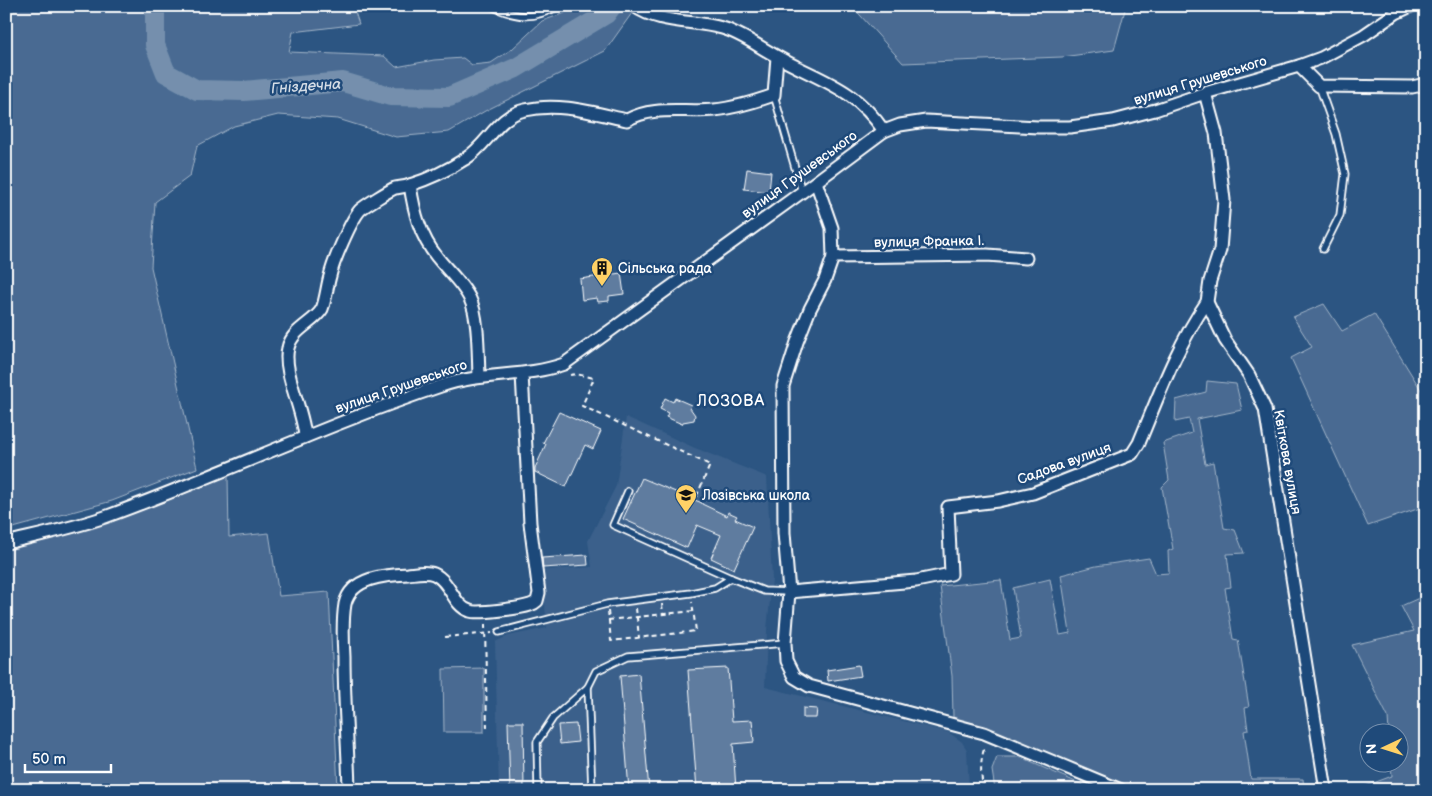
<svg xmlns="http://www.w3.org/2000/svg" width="1432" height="796" viewBox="0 0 1432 796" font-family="'Balsamiq Sans',sans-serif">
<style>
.built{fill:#3b618b}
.green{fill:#486b92;stroke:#a4b5c8}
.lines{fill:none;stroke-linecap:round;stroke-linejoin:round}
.river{stroke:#748fad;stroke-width:20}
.building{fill:#5e7c9f;stroke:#fff}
.lane-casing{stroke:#fff;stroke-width:9}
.street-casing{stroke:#fff;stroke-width:15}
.path{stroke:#fff;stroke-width:2;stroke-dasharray:5 4;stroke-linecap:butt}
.lane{stroke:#1f4a7a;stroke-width:5.5}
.street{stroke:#1f4a7a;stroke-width:11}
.labels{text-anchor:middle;stroke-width:5;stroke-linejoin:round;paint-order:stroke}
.street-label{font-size:14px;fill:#fff;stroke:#1f4a7a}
.poi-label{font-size:14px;fill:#fff;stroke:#1f4a7a;text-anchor:start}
.water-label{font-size:15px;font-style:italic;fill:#d5dde6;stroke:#1f4a7a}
.quarter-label{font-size:16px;letter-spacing:1px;fill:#fff;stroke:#1f4a7a}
</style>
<rect width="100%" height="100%" fill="#2c5582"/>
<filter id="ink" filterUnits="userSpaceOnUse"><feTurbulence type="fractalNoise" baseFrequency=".02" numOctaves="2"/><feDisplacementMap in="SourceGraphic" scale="10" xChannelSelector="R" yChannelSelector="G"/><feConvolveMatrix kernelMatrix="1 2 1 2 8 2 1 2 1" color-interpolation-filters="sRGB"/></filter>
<g filter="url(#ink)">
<polygon class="built" points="626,417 695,448 767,477 772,580 767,629 765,687 948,732 962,742 967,750 969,790 499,790 495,642 508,636 547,628 542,570 592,567 588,541 616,486"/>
<g class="green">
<polygon points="6,6 353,6 359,24 293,32 289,52 384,56 396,67 434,60 463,58 472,65 491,63 512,49 542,21 565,13 570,6 621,6 632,13 605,51 485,111 449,132 396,137 338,119 278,115 234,126 197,146 190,176 155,202 151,267 197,468 112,501 6,530"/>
<polygon points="852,6 1126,6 1114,50 1062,57 903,63"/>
<polygon points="1324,304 1342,331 1374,314 1426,398 1426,506 1368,526 1291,358 1312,347 1293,317"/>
<polygon points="1207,381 1236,384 1242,410 1197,419 1205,464 1213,462 1224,528 1235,530 1244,553 1227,554 1231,587 1225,588 1233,639 1238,640 1249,707 1245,708 1248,730 1244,731 1251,779 1303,779 1304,790 1133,790 953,717 952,676 940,586 1001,580 1010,640 1021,638 1013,588 1050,579 1060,635 1070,633 1061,575 1096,566 1149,558 1156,574 1169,573 1168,551 1173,549 1162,487 1169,480 1163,443 1192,433 1189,419 1175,422 1176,400 1206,392"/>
<polygon points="228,476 229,537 269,533 279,596 329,592 338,790 6,790 6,550 99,525 166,501"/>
<polygon points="1426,595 1426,790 1355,790 1392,776 1391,764 1400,764 1400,734 1389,733 1388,717 1352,645 1414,631 1401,606"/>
<polygon points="484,668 484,732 444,732 443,669"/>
<polygon points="997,757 1019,757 1094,790 995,790 992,770"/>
</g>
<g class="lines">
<polyline class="river" points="155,6 155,45 166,73 197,90 244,91 343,82 390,96 449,97 516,68 606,14 612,6"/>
</g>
<g class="building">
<polygon points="747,169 771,172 769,192 744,189"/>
<polygon points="621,273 624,294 609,296 609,301 598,302 597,298 582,300 580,279"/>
<polygon points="665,398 673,402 675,398 691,405 690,408 695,415 694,420 683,422 682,424 666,417 668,413 660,409"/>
<polygon points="559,412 601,431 593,449 585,445 566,487 535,472 535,468 546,444 543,443"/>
<polygon points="642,478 702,503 702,504 727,516 728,512 737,516 735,519 753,527 734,569 711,558 721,535 697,525 687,548 623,519"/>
<polygon points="587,555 588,565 543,568 542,558"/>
<polygon points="859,665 861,676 828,681 827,670"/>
<polygon points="728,668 732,721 752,720 754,742 733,744 736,790 697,790 688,670"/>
<polygon points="639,674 649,790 629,790 620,676"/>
<polygon points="803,708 817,709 816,718 803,718"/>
<polygon points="508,722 523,722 524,790 510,790"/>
<polygon points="576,724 578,742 560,744 558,725"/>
</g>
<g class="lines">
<g class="lane-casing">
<g id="lane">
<path d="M 491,6 C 517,18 532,20 559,6"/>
<polyline points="1319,86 1336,134 1345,174 1340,215 1323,249"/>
<polyline points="774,95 802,192"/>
<polyline points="628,491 613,525 731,578 764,591 789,592"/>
<polyline points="499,632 607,604 691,593 715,588 731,578"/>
<polyline points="588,687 592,790"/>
<polyline points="538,790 537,742 553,718 588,687 596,671 628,656 785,643"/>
</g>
</g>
<g class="street-casing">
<g id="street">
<path d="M 634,6 C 659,24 693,20 722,28 C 741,33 759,47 776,56 C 820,81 853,86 884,131"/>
<polyline points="1299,66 1319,86 1412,87 1426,84"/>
<polyline points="1205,93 1216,133 1224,200 1220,250 1210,281 1207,302 1225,340 1249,375 1265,409 1326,790"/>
<polyline points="816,182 832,228 833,257 825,280 810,309 797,342 783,386 784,533 789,592 785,643 786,661 794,677 809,686 984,733 1121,790"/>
<path d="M 410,185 C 414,212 420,236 437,257 C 447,270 463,284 470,299 C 479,317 478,356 479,376"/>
<polyline points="833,257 987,255 1026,258"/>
<path d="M 305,437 C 304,412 282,371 288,348 C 292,329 314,323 322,309 C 326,299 327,286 330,276 C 333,262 351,220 360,210 C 364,206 390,190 395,188 C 400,187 405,187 410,185 C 429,179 448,170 465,159 C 488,145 497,116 525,110 C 559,102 594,113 627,120 C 654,105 684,113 714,110 C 735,108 754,102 774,95 L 777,57"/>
<path d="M 6,543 C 39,535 73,528 105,517 C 218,476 327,424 441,386 C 482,372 524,378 564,364 L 802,192 L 884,131 L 900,125 L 926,121 L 1038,127 L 1070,127 L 1113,121 L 1155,110 L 1205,93 L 1299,66 L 1321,58 L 1364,35 L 1396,13 L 1411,6"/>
<path d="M 789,592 L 916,581 L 951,574 L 948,507 L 998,501 L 1033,493 L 1132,454 L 1139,443 C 1159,395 1177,345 1207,302"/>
<path d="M 349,790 C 348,746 344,702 344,657 C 343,640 342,622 345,604 C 351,577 386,575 408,574 C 417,573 426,571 434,574 C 451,582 453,606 470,611 C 478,614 522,608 530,605 C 533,604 535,603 537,601 L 539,593 L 530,523 L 522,374"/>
</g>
</g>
<g class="path">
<polyline points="570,375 576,374 594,378 582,406 710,465 695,500"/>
<polyline points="662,604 663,614"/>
<polyline points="636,608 639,638"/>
<polyline points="608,611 611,641 696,631 692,602"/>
<polyline points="608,620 693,611"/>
<polyline points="485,624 487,731"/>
<polyline points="445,637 492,633"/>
<path d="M 984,790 C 980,775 980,760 985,746"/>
</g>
<use href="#lane" class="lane"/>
<use href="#street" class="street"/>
</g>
</g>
<defs>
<g id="building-pin" transform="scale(1.125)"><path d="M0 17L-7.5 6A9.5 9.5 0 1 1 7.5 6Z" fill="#ffd166" stroke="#1f4a7a"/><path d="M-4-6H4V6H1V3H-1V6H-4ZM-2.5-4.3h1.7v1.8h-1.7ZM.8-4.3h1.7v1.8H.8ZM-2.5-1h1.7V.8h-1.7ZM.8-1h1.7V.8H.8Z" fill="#111"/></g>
<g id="school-pin" transform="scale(1.125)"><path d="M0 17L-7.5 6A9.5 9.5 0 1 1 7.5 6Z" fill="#ffd166" stroke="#1f4a7a"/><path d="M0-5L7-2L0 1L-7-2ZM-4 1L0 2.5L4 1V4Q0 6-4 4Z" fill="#111"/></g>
</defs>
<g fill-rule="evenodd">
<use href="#building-pin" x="602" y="268"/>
<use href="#school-pin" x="686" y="495"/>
</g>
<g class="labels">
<g class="street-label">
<text transform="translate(1200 80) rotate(-17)" y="5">вулиця Грушевського</text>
<text transform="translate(799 174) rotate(-36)" y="5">вулиця Грушевського</text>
<text transform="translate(929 241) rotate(-1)" y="5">вулиця Франка І.</text>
<text transform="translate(401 386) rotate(-19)" y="5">вулиця Грушевського</text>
<text transform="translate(1288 462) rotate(80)" y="5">Квіткова вулиця</text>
<text transform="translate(1064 463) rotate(-20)" y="5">Садова вулиця</text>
</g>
<g class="poi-label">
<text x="618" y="273">Сільська рада</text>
<text x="702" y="500">Лозівська школа</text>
</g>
<g class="water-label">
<text transform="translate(306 86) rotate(-4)" y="5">Гніздечна</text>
</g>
<g class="quarter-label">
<text x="731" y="406">ЛОЗОВА</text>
</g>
</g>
<rect width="1432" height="796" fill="none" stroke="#1f4a7a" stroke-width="25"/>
<rect x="12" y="12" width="1407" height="771" fill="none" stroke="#fff" stroke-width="2" filter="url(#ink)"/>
<g transform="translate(1384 748) rotate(266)"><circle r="24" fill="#1f4a7a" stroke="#7992af"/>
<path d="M0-4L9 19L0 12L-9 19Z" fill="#ffd166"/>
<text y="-8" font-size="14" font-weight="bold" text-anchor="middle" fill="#ffffff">N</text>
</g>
<path d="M25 764v8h86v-8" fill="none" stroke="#ffffff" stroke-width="2.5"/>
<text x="32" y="764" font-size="15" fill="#ffffff" stroke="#1f4a7a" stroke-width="4" paint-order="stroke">50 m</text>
</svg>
